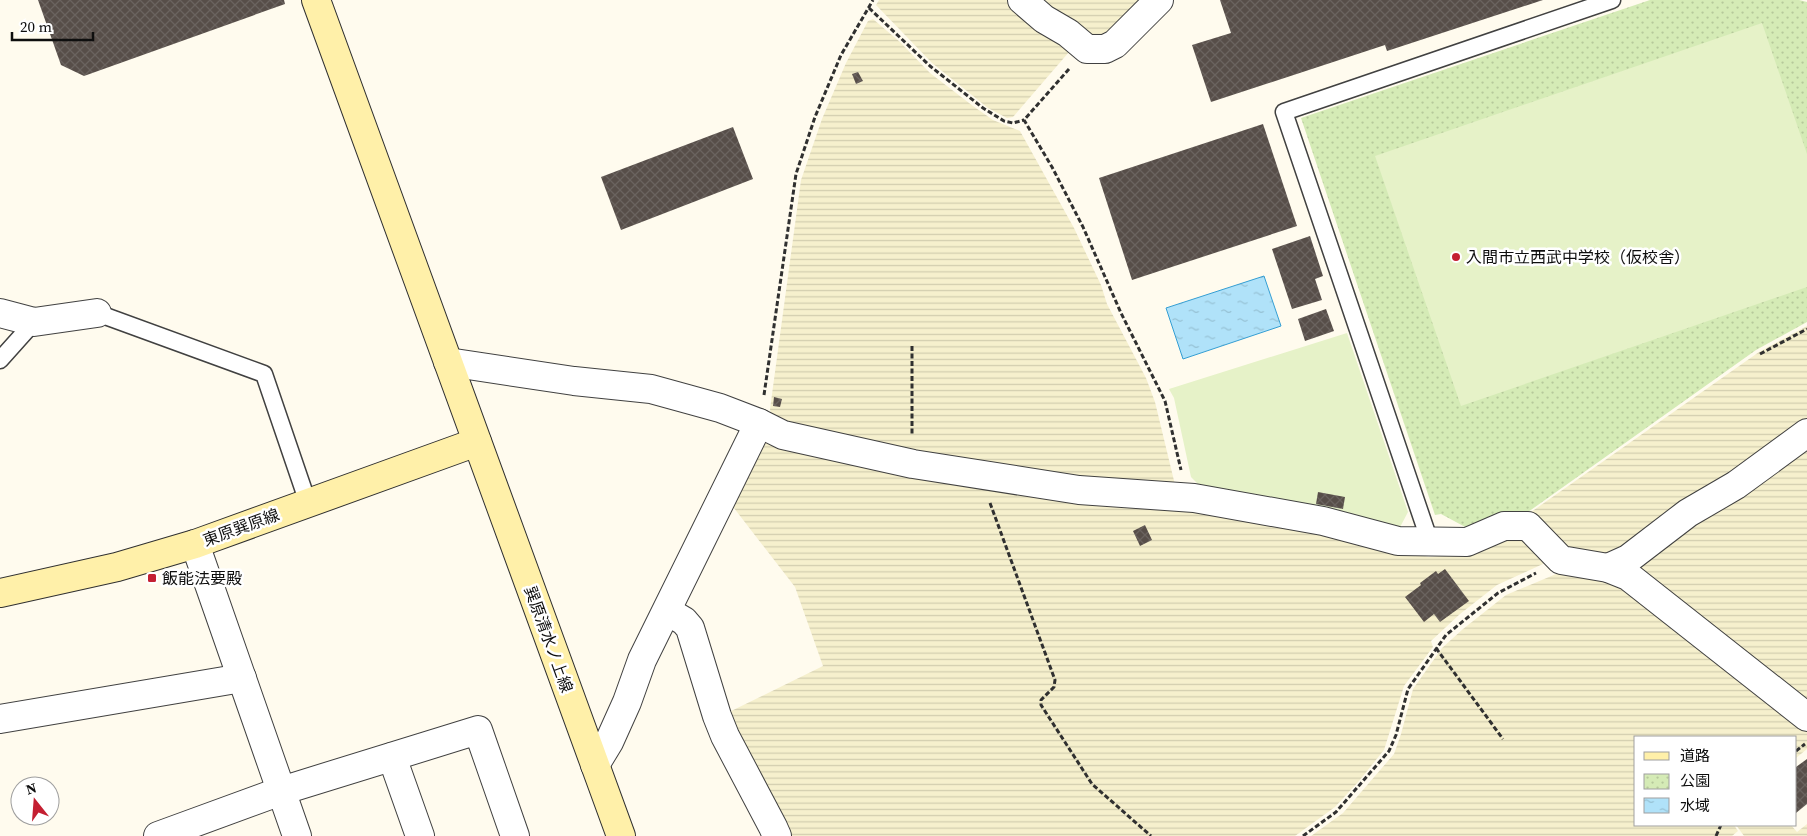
<svg xmlns="http://www.w3.org/2000/svg" width="1807" height="836" viewBox="0 0 1807 836" font-family="'Source Serif 4','Noto Sans JP',serif">
<style>
.farmland{fill:url(#farmland-rules)}
.park{fill:url(#park-dots)}
.pitch{fill:#e6f2c8}
.water{fill:url(#water-ripples);stroke:#349ed3}
.building{fill:url(#building-cross-hatch)}
.lines{fill:none;stroke-linecap:round;stroke-linejoin:round}
.lane-casing{stroke:#414141;stroke-width:19}
.street-casing{stroke:#414141;stroke-width:30}
.secondary-casing{stroke:#303030;stroke-width:30}
.path{stroke:#303030;stroke-width:3;stroke-dasharray:5 2.5;stroke-linecap:butt}
.lane{stroke:#fff;stroke-width:16}
.street{stroke:#fff;stroke-width:28}
.secondary{stroke:#fff0a9;stroke-width:28}
.poi-dot{fill:#c41f31;stroke:#fff;stroke-width:2}
.labels{text-anchor:middle;stroke-width:5;stroke-linejoin:round;paint-order:stroke}
.poi-label{font-size:16px;fill:#0e0e0e;stroke:#fff;text-anchor:start}
.street-label{font-size:16px;fill:#0e0e0e;stroke:#fff}
</style>
<defs>
<pattern id="farmland-rules" width="6" height="5" patternUnits="userSpaceOnUse" patternTransform="scale(1.25)"><rect width="6" height="5" fill="#f6f0cd"/><path d="M0 2.5h6" fill="none" stroke="#d2cdaf"/></pattern>
<pattern id="park-dots" width="8" height="8" patternUnits="userSpaceOnUse" patternTransform="scale(1.25)"><rect width="8" height="8" fill="#d5ebb6"/><path d="M2 2h.1M6 6h.1" fill="none" stroke="#b6c89b" stroke-width="1.8" stroke-linecap="round"/></pattern>
<pattern id="water-ripples" width="26" height="14" patternUnits="userSpaceOnUse" patternTransform="scale(1.25)"><rect width="26" height="14" fill="#b0e2f9"/><path d="M2 4q2-2 4 0t4 0M15 11q2-2 4 0t4 0" fill="none" stroke="#96c1d4"/></pattern>
<pattern id="building-cross-hatch" width="8" height="8" patternUnits="userSpaceOnUse" patternTransform="scale(1.25)"><rect width="8" height="8" fill="#574e49"/><path d="M0 0l8 8M0 8l8-8" fill="none" stroke="#6a635f"/></pattern>
</defs>
<rect width="100%" height="100%" fill="#fffbee"/>
<g class="farmland">
<polygon points="879,0 1014,0 1065,36 1069,52 1013,117 1007,118 988,108 932,63 876,5"/>
<polygon points="1030,0 1147,0 1104,41 1072,26"/>
<polygon points="873,19 900,42 930,73 973,106 993,120 1020,131 1074,228 1101,285 1107,304 1146,378 1155,402 1176,489 917,458 772,419 770,409 801,180 822,119 846,63 868,21"/>
<polygon points="1807,326 1807,422 1623,551 1601,557 1558,547 1524,517 1759,352"/>
<polygon points="759,438 1330,529 1428,557 1457,555 1503,535 1524,535 1545,563 1497,585 1460,614 1431,641 1433,647 1404,686 1384,750 1359,781 1335,807 1295,836 783,836 723,715 823,666 795,587 727,499"/>
<polygon points="1807,445 1807,710 1630,568"/>
<polygon points="1568,569 1626,582 1807,724 1807,749 1796,758 1796,737 1636,737 1636,825 1734,825 1738,831 1732,836 1311,836 1343,813 1394,754 1401,734 1413,689 1442,648 1463,629 1506,595"/>
<polygon points="1807,824 1807,836 1744,836 1736,825 1791,825 1797,832"/>
</g>
<polygon class="park" points="1650,0 1799,0 1807,2 1807,322 1756,350 1521,517 1469,529 1441,514 1435,515 1301,118"/>
<g class="pitch">
<polygon points="1762,23 1807,154 1807,287 1461,406 1375,156"/>
<polygon points="1347,333 1408,512 1398,531 1203,489 1191,477 1174,398 1169,389"/>
</g>
<polygon class="water" points="1264,276 1281,326 1183,359 1166,308"/>
<g class="building">
<polygon points="38,0 284,0 285,4 84,76 61,65"/>
<polygon points="1220,0 1543,0 1387,51 1385,45 1211,102 1192,45 1231,33"/>
<polygon points="858,72 863,81 856,84 852,74"/>
<polygon points="1263,124 1297,226 1132,280 1099,178"/>
<polygon points="733,127 753,179 621,230 601,177"/>
<polygon points="1310,236 1323,276 1315,279 1322,300 1292,309 1272,249"/>
<polygon points="1326,309 1334,331 1305,341 1298,319"/>
<polygon points="774,397 782,399 780,407 773,406"/>
<polygon points="1318,492 1345,497 1343,509 1316,504"/>
<polygon points="1145,525 1152,540 1140,546 1133,531"/>
<polygon points="1445,569 1469,601 1440,622 1434,614 1424,622 1405,597 1421,585 1420,583 1436,571 1438,574"/>
<polygon points="1807,759 1807,804 1796,813 1796,767"/>
</g>
<g class="lines">
<g class="lane-casing">
<g id="lane">
<polyline points="97,313 264,374 308,503"/>
<polyline points="0,360 34,322"/>
<polyline points="1430,542 1284,112 1612,0"/>
</g>
</g>
<g class="street-casing">
<g id="street">
<polyline points="1022,0 1044,19 1068,33 1087,49 1105,49 1115,44 1159,0"/>
<polyline points="0,313 34,322 97,313"/>
<polyline points="448,362 574,381 651,389 720,408 759,423 783,435 913,464 1079,490 1194,498 1323,521 1398,541 1467,542 1504,526 1528,526 1561,560 1608,568 1628,576 1807,717"/>
<polyline points="195,544 297,836"/>
<polyline points="1608,568 1628,559 1688,513 1736,485 1807,433"/>
<polyline points="667,611 684,621 690,628 717,716 725,736 773,827 777,836"/>
<polyline points="0,719 242,678"/>
<polyline points="392,757 420,836"/>
<polyline points="595,765 609,742 627,702 642,660 759,423"/>
<polyline points="158,836 281,791 478,730 515,836"/>
</g>
</g>
<g class="secondary-casing">
<g id="secondary">
<polyline points="316,0 621,836"/>
<polyline points="0,593 117,567 195,544 477,442"/>
</g>
</g>
<g class="path">
<polyline points="869,8 930,66 983,108 1004,121 1013,123 1024,120"/>
<polyline points="1069,69 1024,120 1052,167 1083,227 1121,313 1165,401 1181,470"/>
<polyline points="912,346 912,436"/>
<polyline points="1760,354 1807,329"/>
<polyline points="764,395 796,174 815,117 841,55 873,0"/>
<polyline points="990,503 1055,680 1054,687 1041,700 1041,705 1092,784 1151,836"/>
<polyline points="1436,648 1503,739"/>
<polyline points="1796,751 1805,744"/>
<polyline points="1303,836 1336,812 1389,751 1396,735 1408,689 1446,635 1498,593 1536,573"/>
<polyline points="1716,836 1721,825"/>
</g>
<use href="#lane" class="lane"/>
<use href="#street" class="street"/>
<use href="#secondary" class="secondary"/>
</g>
<g class="poi-dot">
<circle cx="1456" cy="257" r="5"/>
<rect x="147" y="573" width="10" height="10" rx="2.5"/>
</g>
<g class="labels">
<g class="poi-label">
<text x="1466" y="263">入間市立西武中学校（仮校舎）</text>
<text x="162" y="584">飯能法要殿</text>
</g>
<g class="street-label">
<text transform="translate(241 527) rotate(-20)" y="6">東原巽原線</text>
<text transform="translate(549 639) rotate(70)" y="6">巽原清水ノ上線</text>
</g>
</g>
<rect x="1634" y="736" width="162" height="90" fill="#ffffff" stroke="#9f9f9f"/>
<rect x="1644" y="752" width="25" height="8" fill="#fff0a9" stroke="#9f9f9f"/>
<text x="1680" y="761" font-size="15" fill="#0e0e0e">道路</text>
<rect x="1644" y="774" width="25" height="15" fill="url(#park-dots)" stroke="#9f9f9f"/>
<text x="1680" y="786" font-size="15" fill="#0e0e0e">公園</text>
<rect x="1644" y="798" width="25" height="15" fill="url(#water-ripples)" stroke="#9f9f9f"/>
<text x="1680" y="811" font-size="15" fill="#0e0e0e">水域</text>
<g transform="translate(35 801) rotate(343)"><circle r="24" fill="#ffffff" stroke="#9f9f9f"/>
<path d="M0-4L9 19L0 12L-9 19Z" fill="#c41f31"/>
<text y="-8" font-size="14" font-weight="bold" text-anchor="middle" fill="#0e0e0e">N</text>
</g>
<path d="M12 32v8h81v-8" fill="none" stroke="#0e0e0e" stroke-width="2.5"/>
<text x="20" y="32" font-size="15" fill="#0e0e0e" stroke="#ffffff" stroke-width="4" paint-order="stroke">20 m</text>
</svg>
